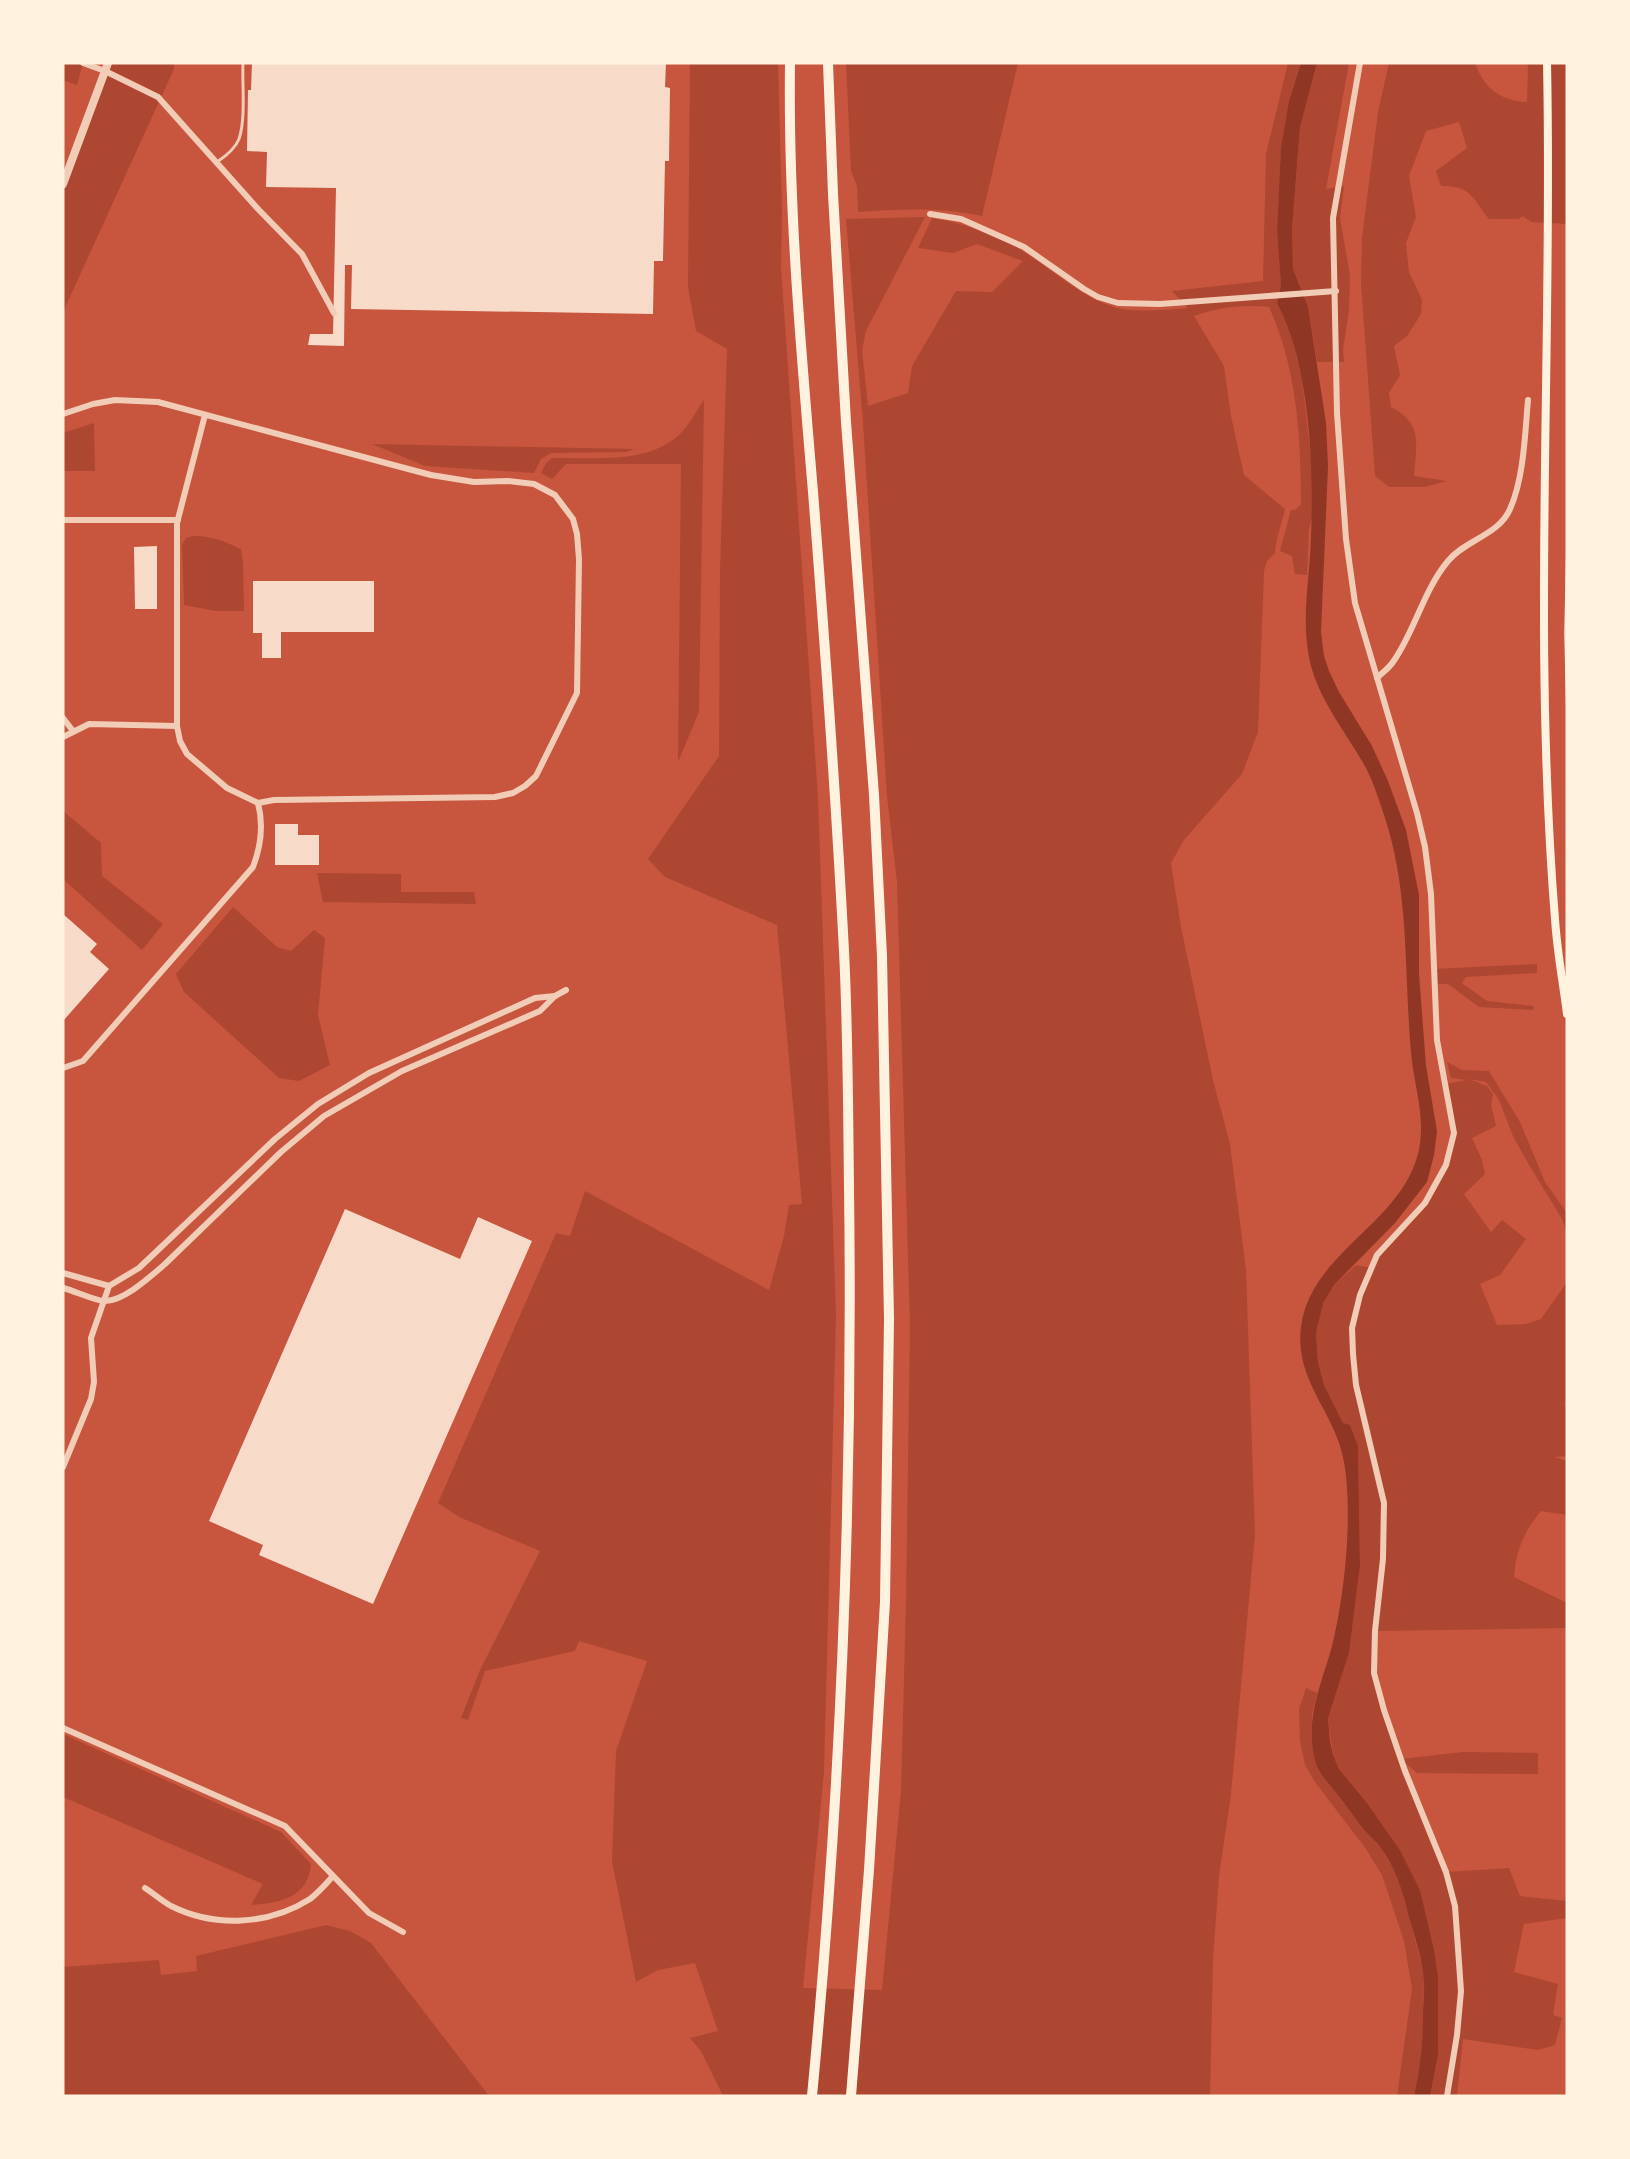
<svg xmlns="http://www.w3.org/2000/svg" width="1630" height="2159" viewBox="0 0 1630 2159" font-family="Quicksand,sans-serif">
<style>
.green{fill:#ae4732}
.water{fill:#8f3625}
.building{fill:#f7dbc8}
.lines{fill:none;stroke-linecap:round;stroke-linejoin:round}
.path{stroke:#fff3e0;stroke-width:1.5}
.service{stroke:#f1ccb7;stroke-width:3}
.minor{stroke:#f1ccb7;stroke-width:6}
.tertiary{stroke:#f1ccb7;stroke-width:8}
.secondary{stroke:#fff3e0;stroke-width:8}
.motorway{stroke:#fff3e0;stroke-width:10}
</style>
<rect width="100%" height="100%" fill="#c8553d"/>
<g class="green">
<polygon points="63,63 83,63 77,85 63,80"/>
<polygon points="106,63 174,63 174,69 63,312 63,184"/>
<path d="M 690,63 L 778,63 L 782,211 L 781,268 L 818,797 L 836,1315 L 824,1772 L 803,1988 L 882,1990 L 901,1791 L 906,1602 L 910,1325 L 897,882 L 887,796 L 863,423 L 846,219 L 925,217 L 866,331 L 862,350 L 868,406 L 908,393 L 912,366 L 956,291 L 992,292 L 1023,261 L 977,244 L 953,253 L 918,248 L 932,218 C 964,223 1000,236 1027,254 C 1057,273 1080,296 1114,307 C 1131,313 1168,310 1188,308 L 1172,291 L 1263,281 L 1266,154 L 1288,63 L 1301,63 L 1289,101 L 1281,147 L 1277,230 L 1281,286 L 1277,303 L 1289,325 L 1302,379 L 1312,466 L 1312,519 L 1309,529 L 1307,575 L 1295,574 L 1292,556 L 1280,551 L 1291,510 L 1295,510 L 1301,504 C 1301,438 1297,368 1269,307 C 1243,304 1218,307 1194,316 L 1224,366 L 1231,416 L 1244,475 L 1285,509 C 1282,524 1276,537 1275,553 L 1267,561 L 1264,571 L 1258,732 L 1242,774 L 1184,840 L 1171,863 L 1181,927 L 1213,1080 L 1230,1144 L 1246,1270 L 1255,1535 L 1231,1794 L 1219,1876 L 1213,1960 L 1210,2096 L 723,2096 L 701,2051 L 690,2038 L 718,2031 L 695,1963 L 658,1970 L 636,1982 L 612,1861 L 616,1751 L 647,1661 L 579,1641 L 575,1651 L 485,1671 L 468,1720 L 461,1718 L 480,1670 L 540,1551 L 459,1517 L 438,1503 L 556,1233 L 570,1236 L 585,1191 L 769,1290 L 784,1236 L 789,1205 L 802,1204 L 777,925 L 665,877 L 648,859 L 719,756 L 720,571 L 727,349 L 696,331 L 688,287 Z"/>
<path d="M 846,63 L 1018,63 L 982,216 C 941,207 900,209 858,212 L 857,186 L 851,171 Z"/>
<polygon points="1317,63 1349,63 1326,189 1344,186 1340,218 1350,275 1349,311 1343,349 1344,362 1317,362 1308,307 1293,269 1292,229 1300,127"/>
<path d="M 1389,63 L 1475,63 C 1484,88 1500,101 1527,102 L 1528,63 L 1567,63 L 1567,224 L 1531,222 L 1523,216 L 1518,219 L 1489,219 C 1473,199 1471,185 1441,186 L 1436,171 L 1467,148 L 1459,122 L 1426,131 L 1409,176 L 1416,217 L 1406,243 L 1409,272 L 1422,300 L 1421,314 L 1407,336 L 1394,346 L 1400,375 L 1389,393 L 1391,407 C 1424,424 1416,444 1414,476 L 1447,481 L 1424,487 L 1389,487 L 1375,476 L 1361,284 L 1362,238 L 1378,112 Z"/>
<path d="M 704,400 L 699,712 L 678,762 L 681,464 L 566,464 L 552,479 L 541,473 L 546,463 L 552,458 C 595,457 645,465 679,435 C 689,426 696,411 704,400 Z"/>
<polygon points="94,423 95,471 63,471 63,433"/>
<polygon points="372,444 634,449 627,452 551,453 541,459 534,473 425,466"/>
<path d="M 193,536 C 210,535 226,542 241,549 L 243,563 L 244,611 L 215,611 L 184,605 L 182,545 L 186,538 Z"/>
<polygon points="63,811 101,843 102,876 163,924 142,950 63,879"/>
<polygon points="317,873 401,874 401,892 474,892 476,904 323,902"/>
<polygon points="233,907 277,947 291,951 314,930 325,938 318,1015 330,1065 299,1081 279,1078 184,992 176,974"/>
<polygon points="1537,964 1537,973 1466,977 1462,983 1487,1001 1533,1006 1534,1010 1479,1007 1448,984 1434,984 1433,969"/>
<path d="M 1447,1062 L 1462,1070 L 1489,1071 L 1520,1122 L 1545,1182 L 1567,1213 L 1567,1234 L 1562,1219 L 1528,1163 L 1513,1136 L 1499,1100 L 1486,1082 L 1469,1079 L 1487,1086 L 1493,1094 L 1491,1105 L 1496,1126 L 1472,1138 L 1482,1160 L 1485,1174 L 1464,1194 L 1491,1232 L 1502,1220 L 1526,1239 L 1500,1275 L 1480,1284 L 1497,1325 L 1526,1324 L 1541,1319 L 1567,1282 L 1567,1403 L 1564,1404 L 1567,1409 L 1567,1456 L 1554,1457 L 1567,1461 L 1567,1515 L 1541,1511 C 1524,1531 1516,1550 1514,1577 L 1567,1603 L 1567,1628 L 1375,1631 L 1374,1673 L 1401,1759 L 1463,1752 L 1538,1753 L 1538,1774 L 1417,1773 L 1402,1760 L 1446,1872 L 1509,1868 L 1520,1896 L 1567,1901 L 1567,1918 L 1524,1924 L 1514,1972 L 1558,1984 L 1553,2015 L 1562,2018 L 1555,2045 L 1538,2050 L 1463,2039 L 1457,2096 L 1430,2096 L 1438,2055 L 1420,1890 L 1400,1850 L 1367,1803 L 1339,1769 L 1333,1755 L 1328,1718 L 1349,1653 L 1360,1566 L 1358,1446 L 1343,1423 L 1324,1385 L 1318,1362 L 1316,1333 L 1322,1304 L 1334,1285 L 1356,1265 L 1372,1268 L 1377,1255 L 1425,1203 L 1446,1165 L 1454,1133 L 1446,1084 L 1467,1080 L 1451,1078 Z"/>
<polygon points="1306,1688 1317,1693 1312,1715 1314,1752 1361,1826 1380,1847 1393,1868 1401,1886 1420,1958 1424,1976 1423,2035 1421,2067 1414,2096 1397,2096 1412,1989 1404,1941 1382,1875 1366,1849 1315,1782 1305,1765 1300,1741 1299,1709"/>
<path d="M 63,1734 L 281,1832 L 311,1864 C 308,1898 280,1903 251,1905 L 263,1884 L 63,1797 Z"/>
<polygon points="326,1925 350,1931 371,1943 489,2096 63,2096 63,1967 159,1960 161,1975 197,1971 196,1956"/>
</g>
<path class="water" d="M 1301,63 L 1317,63 L 1300,127 L 1292,229 L 1293,269 L 1308,307 L 1326,423 L 1328,466 L 1321,632 L 1324,656 L 1329,671 L 1339,692 L 1372,746 L 1388,781 L 1406,830 L 1419,895 L 1419,974 L 1426,1066 L 1437,1131 L 1434,1155 L 1427,1182 L 1395,1223 L 1334,1285 L 1323,1303 L 1316,1333 L 1318,1362 L 1324,1385 L 1343,1423 L 1350,1425 L 1358,1446 L 1360,1566 L 1349,1653 L 1328,1718 L 1330,1741 L 1333,1755 L 1339,1769 L 1367,1803 L 1400,1850 L 1420,1890 L 1434,1950 L 1438,1977 L 1438,2055 L 1430,2096 L 1414,2096 C 1421,2067 1423,2040 1423,2011 C 1424,1998 1425,1985 1423,1973 C 1421,1954 1414,1935 1409,1917 C 1403,1892 1396,1868 1380,1847 C 1374,1839 1366,1833 1361,1826 C 1353,1815 1346,1805 1338,1795 C 1333,1788 1325,1780 1320,1772 C 1314,1762 1312,1747 1312,1735 C 1311,1703 1325,1674 1333,1642 C 1345,1592 1353,1513 1344,1462 C 1336,1413 1294,1381 1301,1327 C 1311,1245 1422,1218 1421,1128 C 1421,1103 1413,1077 1411,1052 C 1404,973 1410,892 1384,815 C 1379,800 1374,784 1367,770 C 1347,732 1314,696 1308,651 C 1302,612 1310,576 1311,537 C 1314,468 1310,364 1277,303 L 1281,286 L 1277,230 L 1281,147 L 1289,101 Z"/>
<g class="building">
<polygon points="252,63 666,63 665,87 670,88 669,161 665,161 663,261 654,261 653,314 351,309 352,265 345,265 344,346 308,345 310,334 333,334 336,188 266,187 267,152 247,151 248,90 251,90"/>
<polygon points="157,546 157,609 135,609 134,547"/>
<polygon points="253,581 374,581 374,632 281,632 281,658 262,658 262,633 253,633"/>
<polygon points="275,824 298,824 298,835 319,835 319,865 275,865"/>
<polygon points="63,914 97,944 90,952 109,969 63,1021"/>
<polygon points="345,1209 460,1259 478,1217 532,1241 373,1604 259,1555 263,1545 209,1521"/>
</g>
<g class="lines">
<g class="path">
<polyline points="1567,63 1567,65"/>
<polyline points="1567,277 1567,433"/>
<polyline points="1567,541 1565,633 1567,718"/>
</g>
<path class="service" d="M 217,162 C 226,156 235,149 239,139 C 246,118 242,85 243,63"/>
<g class="minor">
<polyline points="83,63 105,71 158,97 258,209 302,254 334,313"/>
<polyline points="1360,63 1333,218 1337,413 1346,539 1355,603 1417,813 1425,847 1431,894 1437,1040 1454,1133 1446,1165 1425,1203 1377,1255 1360,1295 1352,1328 1353,1354 1356,1385 1384,1503 1383,1559 1375,1631 1374,1673 1384,1710 1405,1771 1446,1872 1455,1906 1461,1991 1457,2035 1447,2096"/>
<polyline points="930,214 961,219 1024,247 1084,289 1098,297 1118,303 1160,304 1336,291"/>
<polyline points="63,414 93,404 115,400 158,402 397,466 431,475 474,482 508,481 534,484 555,495 573,519 577,534 579,559 577,693 536,776 525,786 513,793 495,797 274,800 258,803 227,788 187,754 180,741 177,726 177,523 205,415"/>
<polyline points="63,520 178,520"/>
<path d="M 1377,678 C 1382,673 1389,668 1393,662 C 1415,631 1423,591 1448,561 C 1465,540 1499,535 1510,509 C 1524,478 1525,433 1528,400"/>
<polyline points="63,718 73,731"/>
<polyline points="63,737 89,724 177,726"/>
<path d="M 63,1068 L 83,1061 L 253,867 C 261,846 264,826 258,803"/>
<polyline points="63,1273 109,1286 139,1268 275,1139 318,1104 369,1073 535,998 555,996"/>
<path d="M 63,1288 C 75,1291 93,1300 104,1301 C 123,1302 151,1276 165,1264 L 281,1152 L 324,1116 L 402,1071 L 540,1011 L 555,996 L 566,990"/>
<polyline points="63,1467 91,1399 94,1382 91,1338 109,1286"/>
<polyline points="63,1728 285,1826 369,1913 403,1932"/>
<path d="M 145,1888 C 153,1893 162,1901 171,1906 C 215,1928 269,1925 310,1899 C 318,1893 326,1884 333,1876"/>
</g>
<polyline class="tertiary" points="63,184 108,63"/>
<path class="secondary" d="M 1547,63 C 1553,348 1532,634 1555,919 C 1557,951 1563,982 1567,1014"/>
<g class="motorway">
<path d="M 790,63 C 788,207 801,349 813,492 C 825,645 836,798 844,951 C 848,1030 848,1108 849,1187 C 853,1490 841,1794 812,2096"/>
<polyline points="828,63 833,194 846,422 874,795 882,956 889,1319 885,1602 869,1870 851,2096"/>
</g>
</g>
<rect width="1630" height="2159" fill="none" stroke="#fff3e0" stroke-width="129"/>
</svg>
